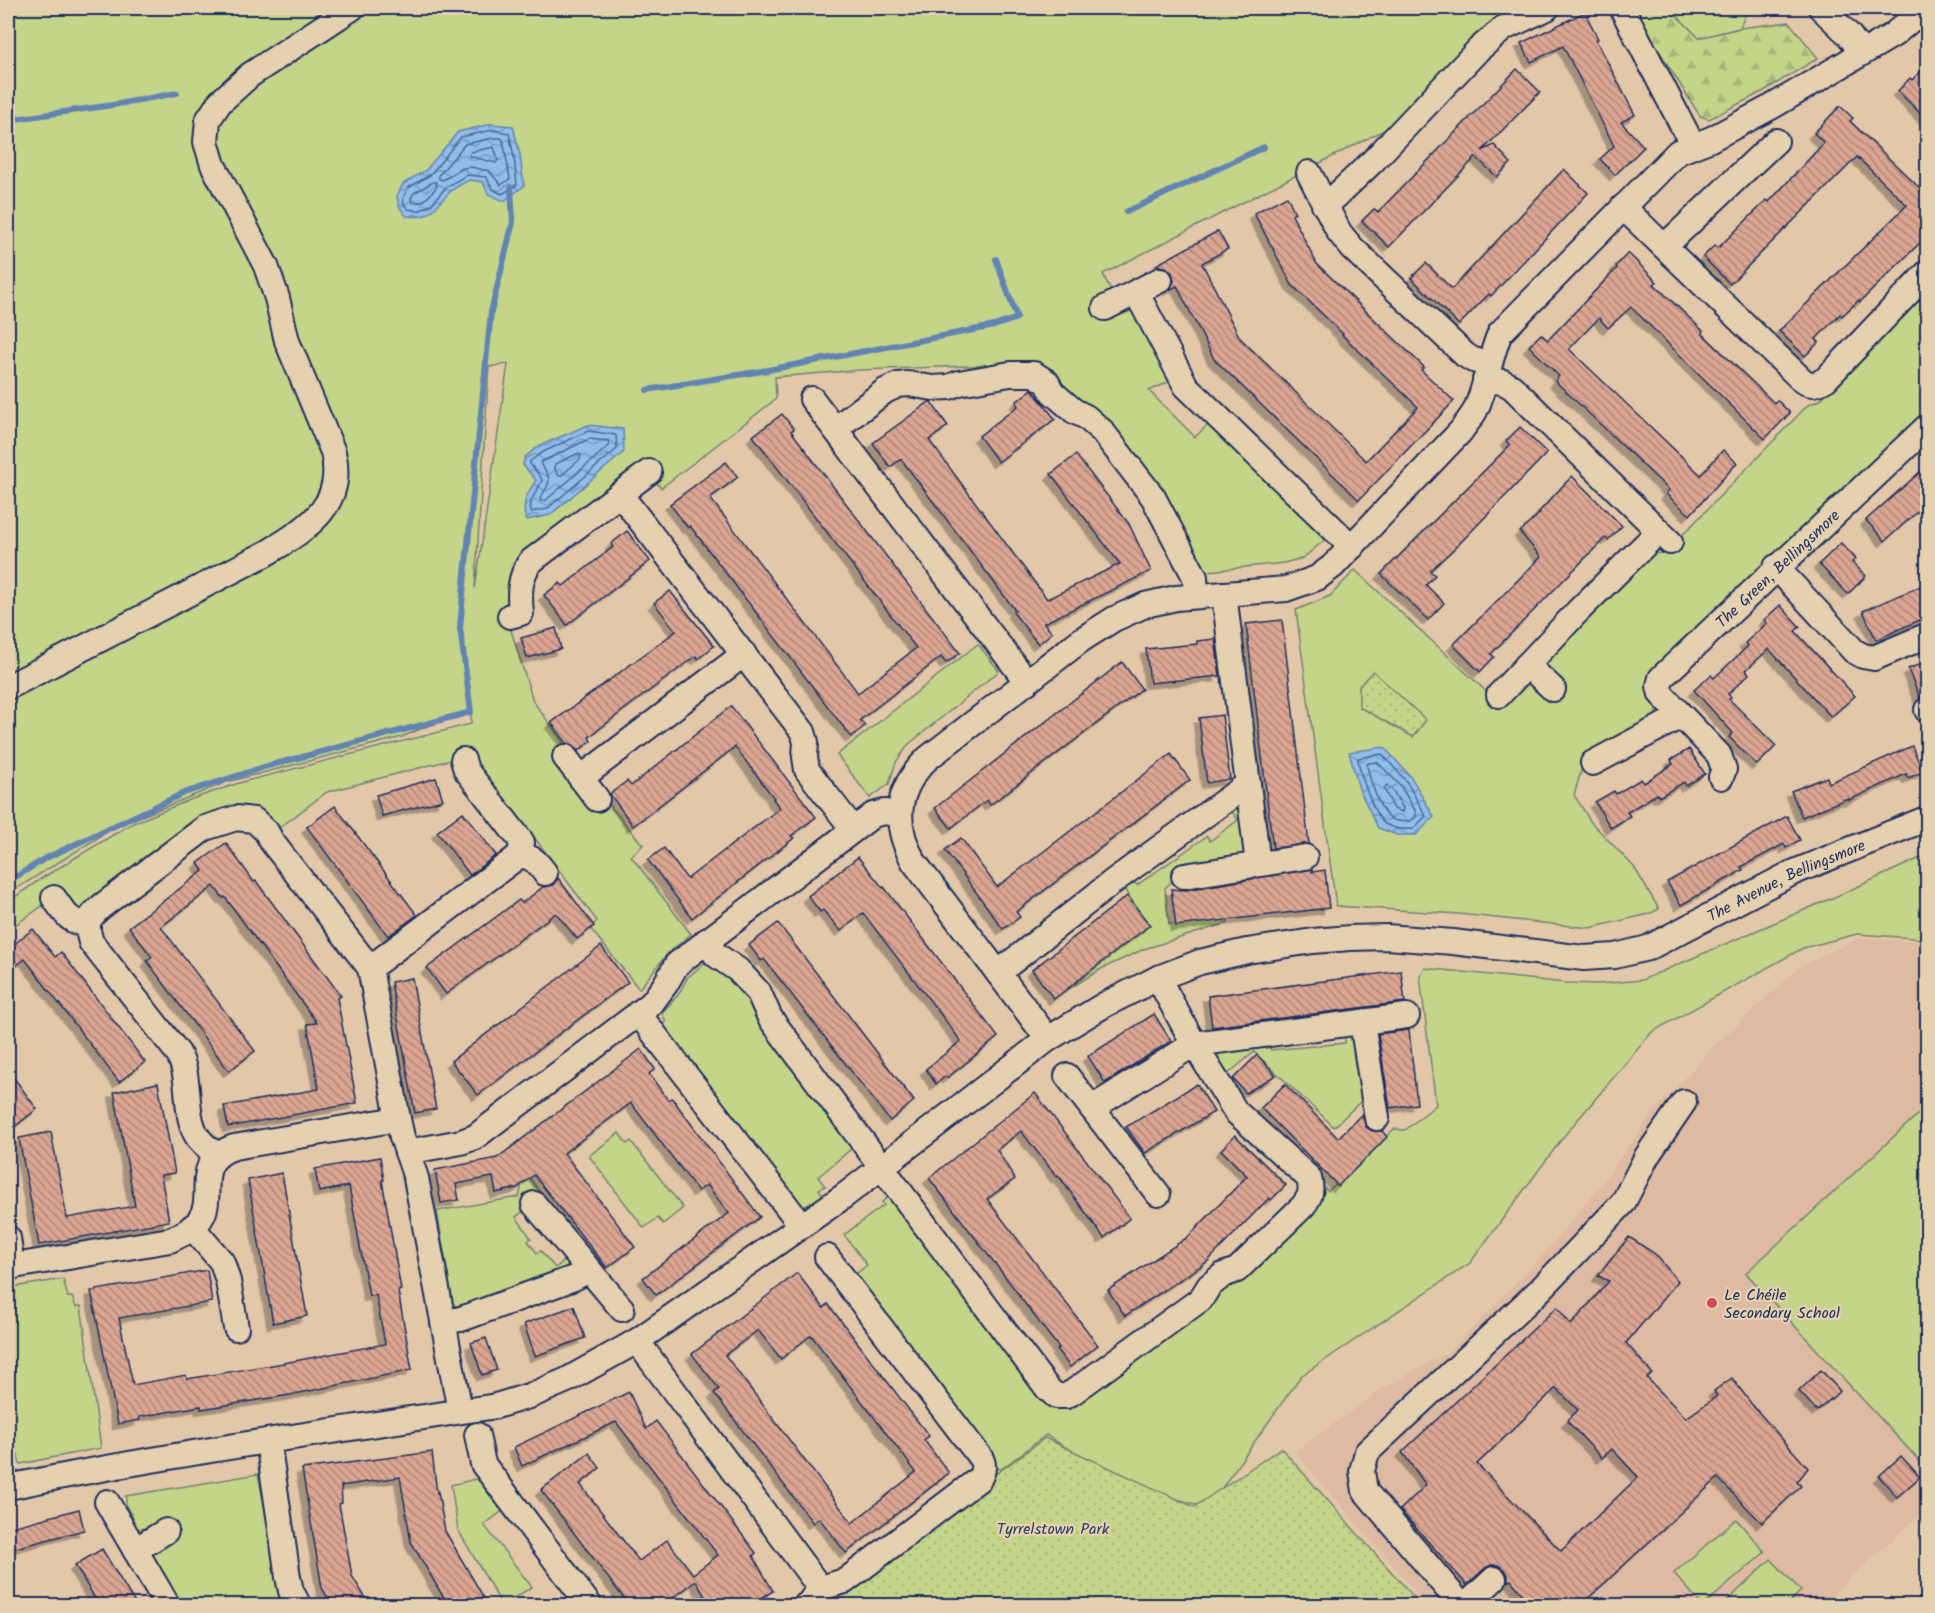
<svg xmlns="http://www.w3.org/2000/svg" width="1935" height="1613" viewBox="0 0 1935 1613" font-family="Kalam,sans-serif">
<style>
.built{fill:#ddbaa1}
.grass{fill:#c4d488;stroke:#708273;stroke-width:1.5;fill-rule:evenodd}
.forest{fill:url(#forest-firs);stroke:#708273;stroke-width:1.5}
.park{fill:url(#park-dots);stroke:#708273;stroke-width:1.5}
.water{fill:url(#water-waves);stroke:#6284b2;stroke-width:1.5}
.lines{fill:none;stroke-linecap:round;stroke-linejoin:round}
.shore{stroke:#4a6896;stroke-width:1.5}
.stream{stroke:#6284b2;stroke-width:6}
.building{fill:url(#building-back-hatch);stroke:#1b2f5e;stroke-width:1.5;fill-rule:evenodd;filter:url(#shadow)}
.minor-casing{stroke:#1b2f5e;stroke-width:28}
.minor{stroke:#e5d0af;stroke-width:24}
.poi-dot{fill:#d1495b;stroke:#e5d0af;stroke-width:2}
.labels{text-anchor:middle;stroke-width:4.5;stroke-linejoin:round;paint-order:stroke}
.street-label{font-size:16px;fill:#1b2f5e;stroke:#e5d0af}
.poi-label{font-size:16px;fill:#1b2f5e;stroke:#e5d0af;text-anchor:start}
.park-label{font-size:16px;fill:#2c4062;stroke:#e5d0af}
</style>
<defs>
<pattern id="forest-firs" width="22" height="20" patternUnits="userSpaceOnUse" patternTransform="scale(1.5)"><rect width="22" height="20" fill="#c4d488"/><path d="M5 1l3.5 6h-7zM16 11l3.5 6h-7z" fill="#a8b678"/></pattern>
<pattern id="park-dots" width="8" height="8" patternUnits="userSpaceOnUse" patternTransform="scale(1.5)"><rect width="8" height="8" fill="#c4d488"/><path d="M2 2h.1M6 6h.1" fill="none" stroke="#a8b678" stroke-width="1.8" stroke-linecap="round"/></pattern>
<pattern id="water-waves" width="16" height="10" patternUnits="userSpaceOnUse" patternTransform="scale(1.5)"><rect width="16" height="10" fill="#91bdea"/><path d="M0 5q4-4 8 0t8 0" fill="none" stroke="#769ac1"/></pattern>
<pattern id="building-back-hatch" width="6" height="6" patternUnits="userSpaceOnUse" patternTransform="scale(1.5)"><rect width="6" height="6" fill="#dba592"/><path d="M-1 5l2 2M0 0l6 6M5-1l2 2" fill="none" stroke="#b1877a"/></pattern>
<filter id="shadow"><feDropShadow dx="-5.5" dy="5.5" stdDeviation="0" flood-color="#0004"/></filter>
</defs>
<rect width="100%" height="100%" fill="#e3c7a9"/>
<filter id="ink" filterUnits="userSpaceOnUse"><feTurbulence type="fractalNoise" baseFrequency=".0167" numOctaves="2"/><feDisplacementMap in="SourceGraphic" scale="12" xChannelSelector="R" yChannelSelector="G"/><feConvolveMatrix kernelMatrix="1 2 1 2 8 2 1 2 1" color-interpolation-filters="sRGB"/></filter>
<g filter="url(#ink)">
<polygon class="built" points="1859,938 1927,942 1927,1508 1821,1605 1427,1605 1295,1452 1385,1387 1449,1352 1545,1253 1600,1186 1650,1116 1713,1047 1801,966"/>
<g class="grass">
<path d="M 8,8 L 1524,8 L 1394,125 L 1103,274 L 1112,294 L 1097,302 L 1108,319 L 1131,311 L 1135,314 L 1171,381 L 1149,391 L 1195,437 L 1210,423 L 1327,538 L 1303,558 L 1284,563 L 1199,572 L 1166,503 L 1021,364 L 860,370 L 775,377 L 776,399 L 661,488 L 644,467 L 518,561 L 511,610 L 506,614 L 533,701 L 601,795 L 643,845 L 631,856 L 691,934 L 668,953 L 639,989 L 590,928 L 597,921 L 531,833 L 524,836 L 469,755 L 327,792 L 275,831 L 240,810 L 81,915 L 58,895 L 8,930 L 8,902 L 42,878 L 131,824 L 192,799 L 242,782 L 471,724 L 471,712 L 451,716 L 402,737 L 227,782 L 115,827 L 8,894 ZM 508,364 L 479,563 L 475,588 L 489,367 Z"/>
<polygon points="1669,8 1770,8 1745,15 1740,28 1699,38"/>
<polygon points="1927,288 1927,412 1657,665 1652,686 1656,705 1656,719 1585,758 1574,795 1591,822 1634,867 1659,909 1649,914 1590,928 1459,914 1336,906 1296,610 1330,596 1355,570 1500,704 1647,554 1665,553 1808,405 1820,400"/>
<polygon points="978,644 999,671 909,744 896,762 889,784 870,798 837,755"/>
<polygon points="1229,807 1238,807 1243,812 1247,858 1181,873 1165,888 1169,924 1227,919 1228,923 1144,949 1101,969 1069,989 1067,986 1148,924 1122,886 1132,880 1137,885 1207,836 1210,841 1238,820"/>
<polygon points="1927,855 1927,939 1857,934 1803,948 1652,1032 1564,1136 1470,1263 1301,1376 1219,1492 1197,1505 1118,1481 1046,1435 1000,1470 856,1282 856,1274 867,1265 844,1235 884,1205 882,1202 888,1197 1042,1398 1229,1280 1314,1176 1328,1191 1394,1129 1405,1130 1436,1105 1420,976 1425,968 1566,983 1599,984 1642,980 1839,895"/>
<polygon points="709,959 725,974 742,995 752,993 756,1000 752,1010 846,1134 852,1148 818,1177 825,1186 819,1189 823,1196 808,1206 799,1207 660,1028 666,1022 662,1013 678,995 688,977"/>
<polygon points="1344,1030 1353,1036 1361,1101 1334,1127 1254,1052 1228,1074 1219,1062 1217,1053 1221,1049 1268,1042 1271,1050 1345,1043"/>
<polygon points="1927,1106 1927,1469 1746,1273"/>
<polygon points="619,1133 627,1144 631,1141 683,1208 663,1224 658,1218 644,1228 589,1156"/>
<polygon points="516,1159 543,1196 516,1217 531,1238 528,1241 537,1253 541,1251 555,1268 567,1259 570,1267 458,1307 453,1304 437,1211 519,1197 521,1189"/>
<polygon points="63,1279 68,1297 72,1297 76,1307 81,1306 101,1448 20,1464 8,1413 8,1288"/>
<path d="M 258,1474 L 280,1588 L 286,1605 L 178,1605 L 149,1557 L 167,1535 L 158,1522 C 147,1528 135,1534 126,1521 L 133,1518 L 126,1506 L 126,1496 Z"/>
<polygon points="475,1479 485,1484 505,1509 484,1525 532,1587 502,1605 458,1530 451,1485"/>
<polygon points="1736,1519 1765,1552 1704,1605 1702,1605 1674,1573"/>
<polygon points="1771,1559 1801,1591 1786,1605 1723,1605"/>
</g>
<polygon class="forest" points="1632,8 1669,8 1699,38 1740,28 1789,22 1818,58 1764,91 1709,119 1700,116"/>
<g class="park">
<polygon points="1373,671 1426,720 1413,737 1359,707 1359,686"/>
<polygon points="1045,1438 1194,1507 1281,1448 1421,1605 816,1606"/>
</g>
<g class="water">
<path d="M 491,124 L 513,126 L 520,155 L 524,186 L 504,201 L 488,194 L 483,182 L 469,180 C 463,184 454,187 449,193 C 432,209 433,219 406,216 L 399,206 L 397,196 L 403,184 L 426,170 L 458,132 Z"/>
<path d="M 588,425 L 623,429 L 624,452 L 550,515 L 526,520 C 521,503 527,494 536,480 L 523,465 L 525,457 L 539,446 Z"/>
<polygon points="1384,747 1411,777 1434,817 1416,835 1397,835 1378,828 1359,789 1349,752"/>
</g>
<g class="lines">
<g class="shore">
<polygon points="492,130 509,133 514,157 517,185 502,194 493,189 486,177 467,175 446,187 431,205 418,211 408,209 404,204 403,198 408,188 430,175 461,137"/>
<polygon points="492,138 501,138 503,140 510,179 501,185 489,171 471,167 463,168 443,180 439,179 439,175 465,144"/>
<polygon points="494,147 498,160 496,163 469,156 471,152"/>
<path d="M 433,182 L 436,182 L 437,186 C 431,194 424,205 412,202 L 411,198 L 414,193 Z"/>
<path d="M 588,431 L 616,435 L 617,449 L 547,509 L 531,512 C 528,498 538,492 542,480 L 540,476 L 530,464 L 530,461 L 543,452 Z"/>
<path d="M 589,439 L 608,441 L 610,445 L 545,501 L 541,501 L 540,498 C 550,484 553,479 541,465 L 541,462 Z"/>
<polygon points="577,454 581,455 580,459 562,475 558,475 554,467 555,464"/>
<path d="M 1382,754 L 1406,781 L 1425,814 L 1425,817 L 1413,829 C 1403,830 1394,829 1385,824 C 1374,817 1359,771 1358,758 Z"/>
<path d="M 1377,762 L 1400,785 L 1416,812 L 1416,816 L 1410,821 C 1403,822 1393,822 1387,816 C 1378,805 1370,780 1367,766 L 1368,763 Z"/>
<polygon points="1387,785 1393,791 1403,808 1402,812 1394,809 1384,789"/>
</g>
<g class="stream">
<polyline points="8,120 113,105 177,93"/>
<polyline points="1126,212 1264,147"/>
<polyline points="647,390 768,370 994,326 1017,318 996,259"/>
<polyline points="8,882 44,859 184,793 264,767 471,712 460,628 463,594 491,312 513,222 511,188"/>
</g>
</g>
<g class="building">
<polygon points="1585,12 1598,39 1596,40 1635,115 1621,122 1644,147 1615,175 1600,159 1614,146 1563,46 1531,62 1521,43"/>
<polygon points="1928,64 1928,121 1898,91 1910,78 1912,80"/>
<polygon points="1517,69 1540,92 1482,151 1494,145 1511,163 1497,177 1476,157 1389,247 1362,221 1374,209 1378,212"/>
<polygon points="1840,106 1853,118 1850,121 1928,196 1928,235 1860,302 1859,300 1842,316 1840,314 1816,339 1819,342 1805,356 1779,331 1907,205 1857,157 1730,284 1703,257 1715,245 1718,248 1767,200 1769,202 1824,143 1814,133"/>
<polygon points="1564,169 1588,193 1491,296 1489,294 1459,325 1411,278 1426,263 1452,289"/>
<polygon points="1287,196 1295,213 1292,215 1317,264 1424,367 1421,370 1454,401 1359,500 1214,359 1177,286 1169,290 1174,281 1172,273 1167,268 1156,265 1218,231 1228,249 1202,263 1240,338 1366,461 1418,407 1342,335 1343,334 1292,285 1254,213"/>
<polygon points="1628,253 1657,282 1654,284 1703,331 1702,333 1774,403 1777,400 1790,413 1765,439 1631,307 1608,328 1599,318 1569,349 1701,475 1723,450 1737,463 1690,515 1666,494 1669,490 1555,381 1559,376 1529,346 1541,334 1548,340 1617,268 1616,266"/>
<polygon points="1032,389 1055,419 998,462 979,436 1018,406 1016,402"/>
<polygon points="929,402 931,402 948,426 929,440 1047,599 1120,564 1051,474 1076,455 1129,524 1151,571 1044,623 1052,633 1038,644 1013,612 1015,610 901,459 890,467 873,443"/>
<polygon points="782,414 794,429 791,431 819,468 960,653 946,663 941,657 860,720 865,726 851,737 690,526 688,528 670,504 726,462 738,477 710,498 858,693 916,648 753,436"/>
<polygon points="1520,427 1547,453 1460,543 1430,571 1435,575 1426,585 1444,603 1428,620 1381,574 1510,445 1506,441"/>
<polygon points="1928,465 1928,502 1885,541 1866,520"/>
<polygon points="1572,476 1622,526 1608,540 1605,538 1491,654 1494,657 1480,672 1453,645 1541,557 1520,532 1540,513 1539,512"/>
<polygon points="627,531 650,561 567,625 544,595 560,583 563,586 613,547 611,544"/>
<polygon points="1841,543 1856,559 1852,562 1866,576 1848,594 1819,564"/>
<polygon points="1928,583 1928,616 1876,640 1863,611"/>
<polygon points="670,591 714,646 698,659 696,656 625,709 589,737 591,741 578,751 571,744 567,743 551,723 676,631 654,603"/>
<polygon points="1780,605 1800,627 1795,631 1855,696 1831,717 1769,649 1746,670 1749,674 1728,694 1731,697 1729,699 1776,746 1757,765 1729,737 1733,733 1694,690 1711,675 1714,678 1748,646 1745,643 1767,623 1764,620"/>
<polygon points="1282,620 1309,844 1273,848 1246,624"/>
<polygon points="556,628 561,649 527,658 521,638"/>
<polygon points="1215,639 1220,676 1150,683 1146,649 1197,644 1197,641"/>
<polygon points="1928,661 1928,696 1920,698 1908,669"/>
<polygon points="1122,662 1142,689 990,805 987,800 951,828 935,808"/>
<polygon points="731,706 816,817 791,836 794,838 692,918 648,860 664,848 687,879 780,808 773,799 774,798 735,747 633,826 610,794 627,781 631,786"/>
<polygon points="1222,715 1230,779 1207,783 1199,718"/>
<polygon points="1912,746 1923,772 1908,778 1906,774 1849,800 1848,798 1802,817 1791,791 1827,777 1829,783"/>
<polygon points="1689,749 1705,774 1686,786 1684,782 1659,797 1657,794 1627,812 1630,816 1611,828 1595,802 1614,791 1616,794 1641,779 1644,783 1673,764 1671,760"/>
<polygon points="1171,754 1190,780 1016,912 1020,917 1003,929 945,850 961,838 997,887"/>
<polygon points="436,778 443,800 382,816 376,795"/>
<polygon points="335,806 417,915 388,936 307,827"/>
<polygon points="463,812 496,855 470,875 437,832"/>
<polygon points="1787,816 1800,840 1786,848 1784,844 1741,867 1743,870 1681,905 1667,882"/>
<polygon points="226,843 254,882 256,881 341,996 337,998 357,1103 228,1127 224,1106 319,1089 307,1024 317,1023 225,897 223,898 214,886 161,927 255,1051 229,1071 147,961 152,957 129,927 203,871 198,863"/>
<polygon points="858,857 883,888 884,887 998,1037 947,1078 946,1076 936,1084 926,1069 961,1041 863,913 841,931 823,910 820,912 808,896"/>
<polygon points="1312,869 1312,872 1325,870 1329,908 1176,926 1171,889 1186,890"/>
<polygon points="558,878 594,926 577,939 556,913 446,994 427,968 519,900 522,903 543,887 553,885"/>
<polygon points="1127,896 1150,925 1054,999 1032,970"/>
<polygon points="778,923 914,1101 890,1121 764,959 761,961 749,945"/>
<polygon points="33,929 55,957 61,952 145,1062 119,1082 25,959 8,972 8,949"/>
<polygon points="601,946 628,982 478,1095 451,1061"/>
<polygon points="1401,971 1405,1002 1212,1027 1208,996"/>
<polygon points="412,978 436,1109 415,1113 391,982"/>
<polygon points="1154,1014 1171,1041 1105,1083 1088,1056"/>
<polygon points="1409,1030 1417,1104 1390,1108 1378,1034"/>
<polygon points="641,1049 655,1069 649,1074 668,1100 672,1098 760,1217 656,1295 643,1278 729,1213 707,1185 698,1191 631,1103 564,1153 635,1247 607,1268 534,1175 517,1188 496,1193 493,1177 456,1184 459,1200 441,1203 435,1170 497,1158"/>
<polygon points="1257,1055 1276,1075 1246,1093 1233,1079"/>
<polygon points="8,1070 37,1109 8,1132"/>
<polygon points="158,1083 175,1173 161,1175 169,1221 39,1245 19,1138 51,1132 67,1218 135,1206 114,1092"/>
<polygon points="1197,1084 1214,1112 1145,1153 1126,1127"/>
<polygon points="1285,1084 1338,1138 1362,1114 1366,1127 1372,1131 1382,1131 1387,1137 1338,1186 1261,1108"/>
<polygon points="1035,1093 1130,1218 1104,1238 1058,1175 1057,1177 1021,1131 997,1150 1015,1179 987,1199 1098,1345 1070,1367 1057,1350 1059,1348 1019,1296 1020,1296 929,1178"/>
<polygon points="1235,1135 1286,1185 1271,1200 1269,1198 1207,1262 1125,1316 1108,1290 1188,1237 1247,1176 1221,1150"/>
<polygon points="380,1157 384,1180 382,1180 401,1290 398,1291 412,1370 290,1395 201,1409 201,1406 139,1417 140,1420 118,1424 91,1291 207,1270 212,1302 119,1318 133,1385 186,1375 187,1379 278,1364 385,1344 376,1295 369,1296 349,1186 319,1192 315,1169"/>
<polygon points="282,1173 307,1316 273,1323 248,1180"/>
<path d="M 1629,1237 L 1655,1254 L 1678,1281 L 1626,1343 L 1652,1373 L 1647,1378 L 1686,1418 L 1717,1396 L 1714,1391 L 1732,1378 L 1753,1406 L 1808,1468 L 1797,1482 L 1801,1486 L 1762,1523 L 1718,1478 L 1581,1605 L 1531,1605 L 1511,1580 L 1508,1582 L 1508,1575 L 1505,1570 L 1498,1565 L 1491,1565 L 1485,1568 L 1467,1585 L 1400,1510 L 1426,1485 L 1402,1452 L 1557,1307 L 1571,1325 L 1609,1281 L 1598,1276 ZM 1556,1388 L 1578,1410 L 1567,1421 L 1602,1458 L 1612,1449 L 1638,1477 L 1561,1551 L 1477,1464 Z"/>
<path d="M 797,1273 L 824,1308 L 828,1304 L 929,1436 L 924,1440 L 949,1473 L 846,1553 L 819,1518 L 813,1523 L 714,1393 L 719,1389 L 692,1354 ZM 758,1330 L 781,1359 L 811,1335 L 916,1472 L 852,1523 L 725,1355 Z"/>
<polygon points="574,1306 585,1338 535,1356 524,1324"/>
<polygon points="486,1338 497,1370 482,1375 471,1343"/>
<polygon points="1821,1370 1840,1391 1817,1411 1799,1391"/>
<polygon points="629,1392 646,1429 656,1421 756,1553 753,1556 773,1591 750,1605 710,1605 696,1581 663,1605 629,1605 541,1490 589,1453 600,1468 580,1484 639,1561 667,1540 693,1574 718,1555 616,1422 522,1466 514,1447"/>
<polygon points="432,1452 437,1493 438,1492 445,1531 488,1605 448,1605 411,1542 400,1477 341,1486 342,1503 339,1504 352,1576 370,1605 332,1605 322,1588 302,1469"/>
<polygon points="1901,1456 1920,1477 1897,1497 1879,1476"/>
<polygon points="79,1509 84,1530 8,1550 8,1528"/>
<polygon points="102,1549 136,1605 99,1605 75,1565"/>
</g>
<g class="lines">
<g class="minor-casing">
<g id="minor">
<polyline points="1622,8 1693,146"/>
<polyline points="1821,8 1849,35 1862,53"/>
<polyline points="1309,173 1339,232 1352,248 1465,355 1473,360 1489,364"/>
<polyline points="1324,205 1333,199 1373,161 1479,49 1504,28 1547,8"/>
<path d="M 1623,207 L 1803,381 C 1812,386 1818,384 1826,379 L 1928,272"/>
<polyline points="1665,246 1776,141"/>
<polyline points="1136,292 1186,386 1352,547"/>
<polyline points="1105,308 1160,280"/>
<polyline points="1485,380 1503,382 1512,387 1670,542"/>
<polyline points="812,399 1027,682"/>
<polyline points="835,429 885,391 898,385 908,384 933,388 949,387 959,383 1010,374 1034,374 1047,382 1052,392 1074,411 1086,417 1102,431 1153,497 1195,577 1196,596"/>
<polyline points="620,494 803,732 806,742 805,757 807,770 853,829"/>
<polyline points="1776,567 1854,651 1863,656 1874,658 1928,635"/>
<polyline points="1224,594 1258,864"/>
<path d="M 510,616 L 521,613 C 519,595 519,578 530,562 L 649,472"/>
<polyline points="1527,665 1553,689"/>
<path d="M 8,687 L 267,553 C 307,528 346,506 333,452 L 287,341 L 277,298 L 266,266 L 213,165 L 206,142 L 208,120 L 220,102 L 250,75 L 352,8"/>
<polyline points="1499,695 1578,611 1659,531"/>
<polyline points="1927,710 1928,710"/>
<polyline points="565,757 597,799"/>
<polyline points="1593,763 1681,716"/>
<path id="s1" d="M 1721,777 L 1724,769 L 1719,755 L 1661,694 L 1659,686 L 1661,678 L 1928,426"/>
<polyline points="581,778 744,654"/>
<path d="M 520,855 C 533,857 537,862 545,873"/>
<polyline points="1184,876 1305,857"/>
<path d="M 54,898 C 65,913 68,922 88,925"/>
<path d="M 706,941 L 716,955 L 738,970 L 759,993 L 770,1018 L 1048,1389 L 1056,1396 L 1066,1396 L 1073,1392 L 1201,1299 L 1209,1286 L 1223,1275 L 1237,1270 L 1303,1206 C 1311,1196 1312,1190 1309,1178 L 1236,1112 L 1194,1044 L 1158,978"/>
<polyline points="370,968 520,855 522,842 466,770 463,760"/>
<polyline points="998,973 1115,880 1248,784"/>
<polyline points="638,1013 802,1226"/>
<polyline points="1362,1022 1377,1118"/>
<path d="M 1048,1039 L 914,862 C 892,823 896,789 928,758 L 1081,640 L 1114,619 L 1145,605 L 1176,598 L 1286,589 L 1317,578 L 1333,566 L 1461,431 C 1465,425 1471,418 1475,411 C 1487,386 1489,358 1500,333 L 1678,152 L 1711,139 L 1773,106 L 1893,35 L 1925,8"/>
<polyline points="1067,1076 1158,1194"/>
<polyline points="1092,1108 1194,1044 1407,1016"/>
<polyline points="407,1152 461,1142 475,1137 651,1004 665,985 677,964 873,815 884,812 899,814"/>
<path d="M 217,1156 C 211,1150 202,1144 197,1136 C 183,1112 192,1079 178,1053 L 91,942 C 85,923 87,919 102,906 L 205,828 L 236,818 L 254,820 L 266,831 L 272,842 L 370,968 L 398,1119 L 402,1137 L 416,1178 L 460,1411"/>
<polyline points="534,1204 622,1309"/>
<polyline points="192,1227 222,1262 228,1281 236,1328"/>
<polyline points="8,1238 12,1267"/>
<path d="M 8,1267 L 170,1240 C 180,1235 191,1231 198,1222 C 219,1198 188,1163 234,1147 L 398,1119"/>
<polyline points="443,1322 461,1319 574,1278 589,1270"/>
<polyline points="637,1341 820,1588"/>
<polyline points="477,1435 483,1464 590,1606"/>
<polyline points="268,1441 288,1577 291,1591 299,1606"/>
<path id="s2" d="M 8,1487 C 169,1454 333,1431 496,1406 L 532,1395 L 567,1380 L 637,1341 L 844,1196 L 1048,1039 L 1104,1005 L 1158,978 L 1200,962 L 1247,951 L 1313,941 L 1350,938 L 1387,937 L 1453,942 L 1584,958 L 1615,956 L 1648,948 L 1792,873 L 1928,818"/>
<polyline points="107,1502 168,1606"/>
<polyline points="135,1550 166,1531"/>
<path d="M 805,1606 L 809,1603 L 820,1588 L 845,1581 L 979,1479 C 984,1471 985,1465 980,1457 L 827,1257"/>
<polyline points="1462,1606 1365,1491 1362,1471 1367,1452 1541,1289 1623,1203 1647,1156 1684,1102"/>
<polyline points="1465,1606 1494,1579"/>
</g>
</g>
<use href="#minor" class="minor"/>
</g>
</g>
<circle class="poi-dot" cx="1712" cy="1303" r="6"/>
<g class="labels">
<g class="street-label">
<text dy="6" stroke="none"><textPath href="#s1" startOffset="284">The Green, Bellingsmore</textPath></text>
<text dy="6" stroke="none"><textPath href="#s2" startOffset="1938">The Avenue, Bellingsmore</textPath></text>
</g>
<g class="poi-label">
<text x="1724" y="1300">Le Chéile<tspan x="1724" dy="18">Secondary School</tspan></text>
</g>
<g class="park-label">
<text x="1053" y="1534">Tyrrelstown Park</text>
</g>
</g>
<rect width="1935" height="1613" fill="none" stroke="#e5d0af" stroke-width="30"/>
<rect x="15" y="15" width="1905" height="1583" fill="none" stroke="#1b2f5e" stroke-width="2" filter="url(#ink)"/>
</svg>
